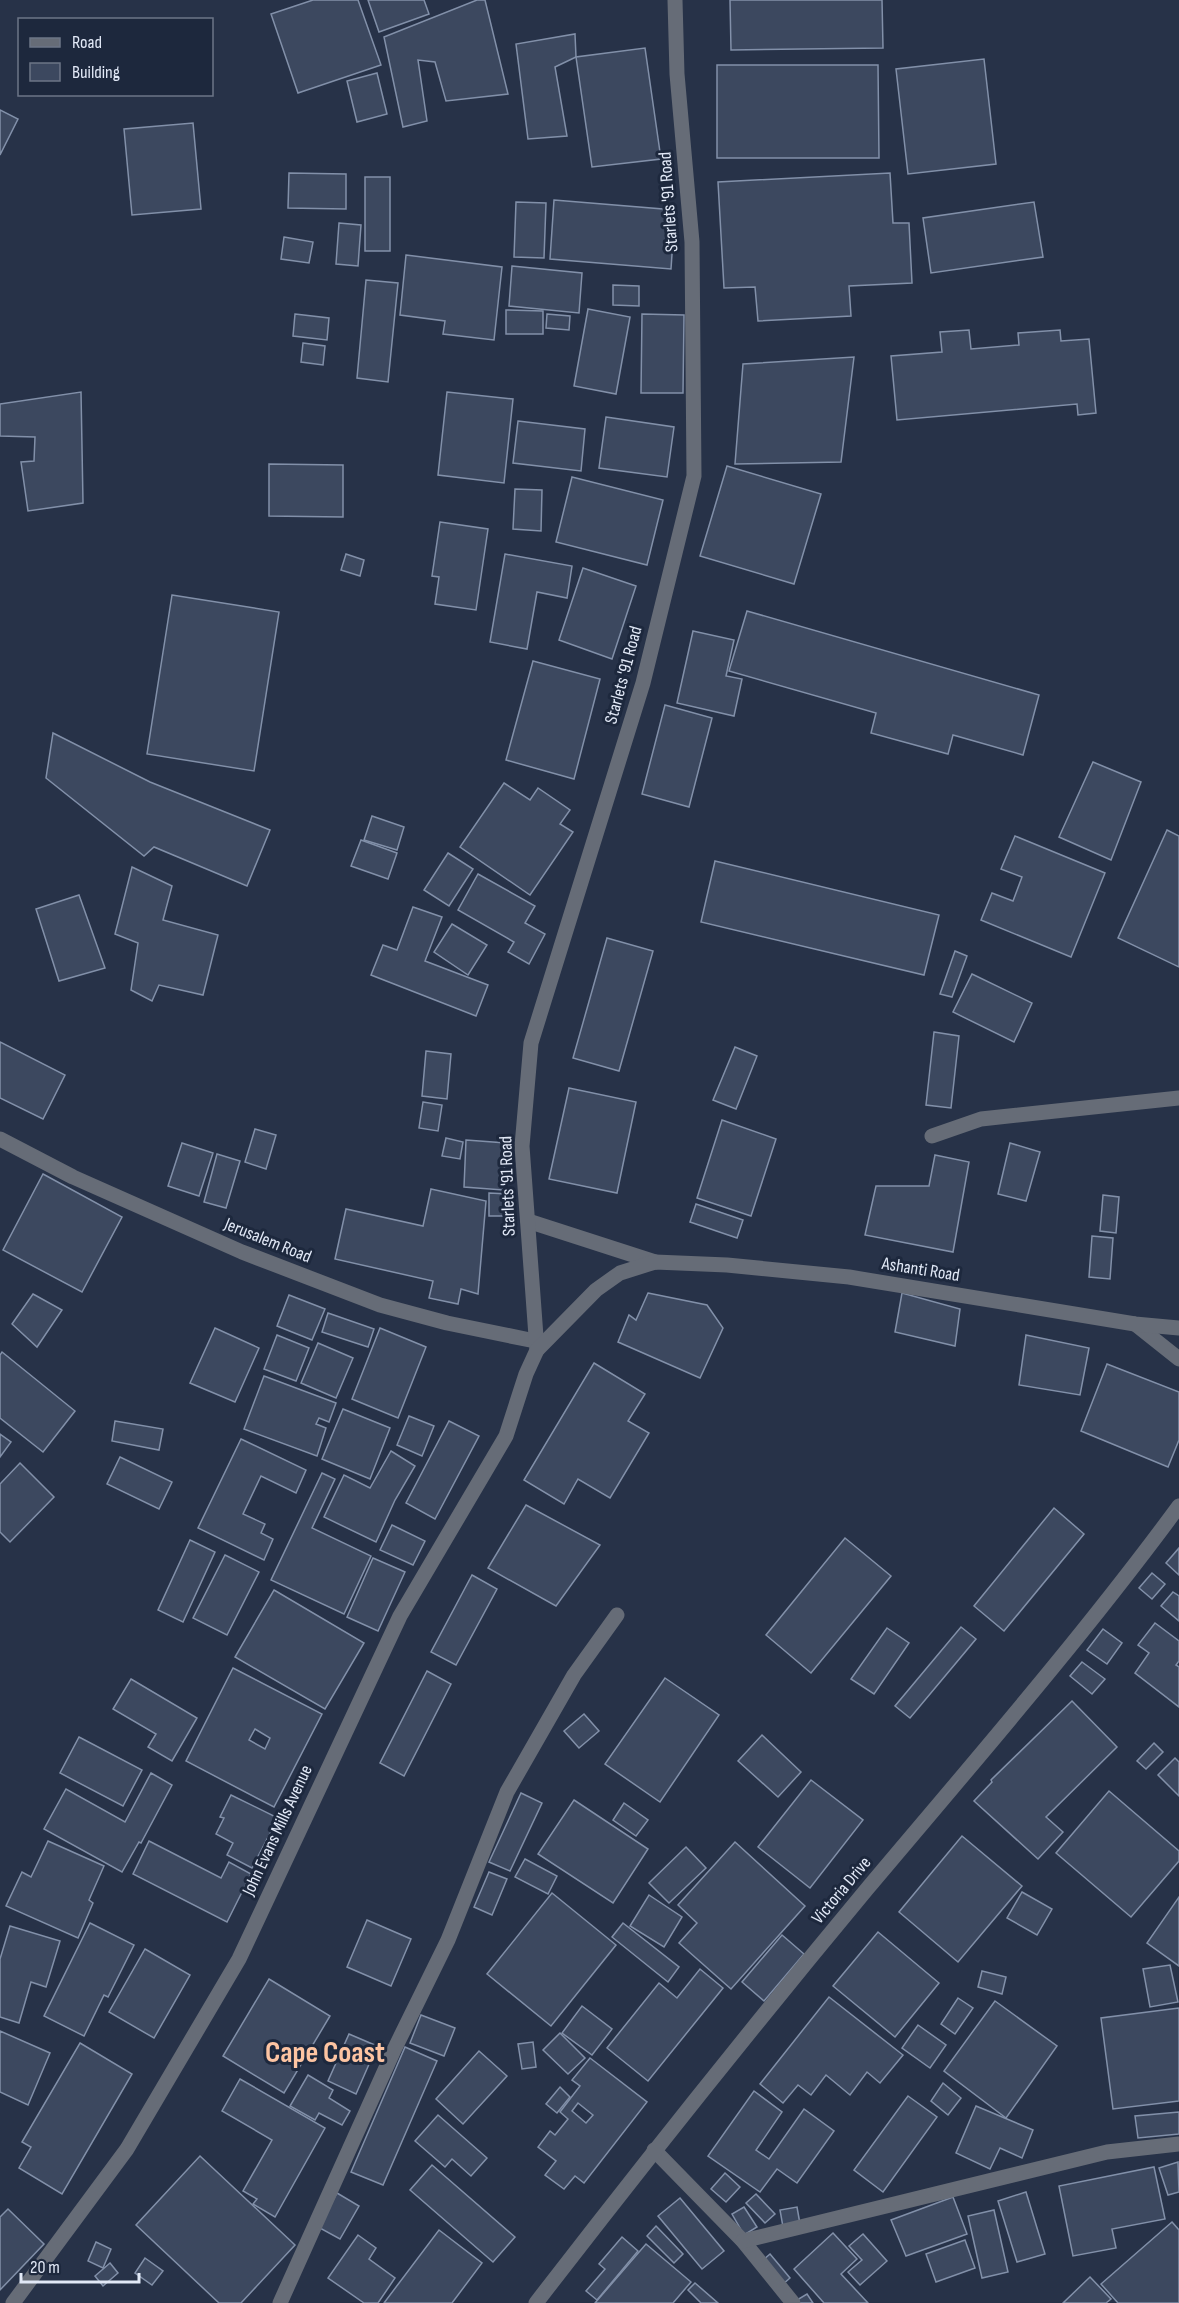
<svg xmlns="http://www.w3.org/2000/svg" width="1179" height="2303" viewBox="0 0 1179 2303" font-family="'Sofia Sans Condensed',sans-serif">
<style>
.building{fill:#3c485f;stroke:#8290a9;stroke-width:1.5;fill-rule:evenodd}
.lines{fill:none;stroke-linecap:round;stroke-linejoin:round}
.minor{stroke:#666c77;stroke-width:15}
.tertiary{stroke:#666c77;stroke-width:15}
.labels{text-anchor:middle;stroke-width:6;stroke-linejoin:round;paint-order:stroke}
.street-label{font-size:18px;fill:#e2e9f7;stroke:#1d283d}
.town-label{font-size:30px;font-weight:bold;fill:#fdc4a2;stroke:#1d283d}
</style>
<rect width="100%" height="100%" fill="#273248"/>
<g class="building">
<polygon points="313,0 358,0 381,65 298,93 271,14"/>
<polygon points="368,0 424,0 429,14 379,32"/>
<polygon points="477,0 485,0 508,94 446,101 435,62 418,60 427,121 403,127 384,37"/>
<polygon points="730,0 882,0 883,48 731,50"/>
<polygon points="575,34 576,57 555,67 567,136 528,139 516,44"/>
<polygon points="645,48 661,159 592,167 576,57"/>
<polygon points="984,59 996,164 908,174 896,69"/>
<polygon points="717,65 878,65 879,158 717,158"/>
<polygon points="377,73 387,114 357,122 347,81"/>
<polygon points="0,110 18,119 0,155"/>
<polygon points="193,123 201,209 132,215 124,129"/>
<polygon points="289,173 346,174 346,209 288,208"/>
<polygon points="890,173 893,223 909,223 912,283 849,286 851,316 758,321 755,287 724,288 718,182"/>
<rect x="365" y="177" width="25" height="74"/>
<polygon points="554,200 675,210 671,269 550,259"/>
<polygon points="516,202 546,203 544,258 514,257"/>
<polygon points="1034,202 1043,257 931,273 923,218"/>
<polygon points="339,223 361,225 358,266 336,264"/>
<polygon points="284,237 313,242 309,263 281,259"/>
<polygon points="406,255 502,267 494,340 443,334 445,321 400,315"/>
<polygon points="512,266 582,273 579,313 509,306"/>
<polygon points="366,280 398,283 388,382 357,378"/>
<polygon points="613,285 639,286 639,306 613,305"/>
<polygon points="588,309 630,317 616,394 574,386"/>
<polygon points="506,310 543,311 543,334 506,334"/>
<polygon points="295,314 329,318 327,340 293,336"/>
<polygon points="547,314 570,316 569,330 546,328"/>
<polygon points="642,314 684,315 683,393 641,393"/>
<polygon points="969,330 971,349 1019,345 1018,333 1060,330 1061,341 1089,339 1096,413 1078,415 1077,404 897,420 891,356 942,352 940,332"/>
<polygon points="303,343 325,346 323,365 301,362"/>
<polygon points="854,357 841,462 735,464 743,364"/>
<polygon points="81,392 83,503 28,511 21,462 34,461 35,437 0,436 0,404"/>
<polygon points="447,392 513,399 504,483 438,475"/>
<polygon points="606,417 674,427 667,477 599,468"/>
<polygon points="518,421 585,429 581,471 513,463"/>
<polygon points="269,464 343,465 343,517 269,516"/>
<polygon points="727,466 821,494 794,584 700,556"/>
<polygon points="572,477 663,500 647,565 556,542"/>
<polygon points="515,489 542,490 541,531 513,529"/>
<polygon points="440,522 488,529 476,610 435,604 439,577 432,576"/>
<polygon points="346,554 364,560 360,576 341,570"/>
<polygon points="505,554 572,566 567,598 537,592 527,649 490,642"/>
<polygon points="583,568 636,586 612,659 559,640"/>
<polygon points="172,595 279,612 254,771 147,754"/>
<polygon points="747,611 1039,695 1023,755 953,735 948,754 871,733 876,713 729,671"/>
<polygon points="693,631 734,640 726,676 742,679 734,716 677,703"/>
<polygon points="533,661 600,679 574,779 506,760"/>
<polygon points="665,705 712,718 689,807 642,794"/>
<polygon points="53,733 150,782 270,830 247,886 154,847 144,856 46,778"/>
<polygon points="1093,762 1141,782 1111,860 1059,837"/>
<polygon points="504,783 530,800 538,788 570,810 560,824 573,832 530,895 460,847"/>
<polygon points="372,816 404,827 397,850 364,840"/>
<polygon points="1167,830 1179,836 1179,967 1118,938"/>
<polygon points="1015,836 1105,873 1071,957 981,920 992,893 1013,901 1022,877 1001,869"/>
<polygon points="361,840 397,853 388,879 351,866"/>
<polygon points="448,853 473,869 449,906 424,890"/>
<polygon points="715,861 939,915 924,975 701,922"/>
<polygon points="132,867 172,886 163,920 218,935 203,995 159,985 152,1001 131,990 138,943 115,934"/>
<polygon points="478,874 535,906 525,923 545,934 529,964 508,952 514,942 458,910"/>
<polygon points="79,895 105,968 59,981 36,909"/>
<polygon points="413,907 442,917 425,961 488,985 476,1016 371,975 383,945 397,950"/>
<polygon points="452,924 487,945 468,975 434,952"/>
<polygon points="607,938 653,951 619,1071 573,1058"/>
<polygon points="955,951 967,956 952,997 940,994"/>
<polygon points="972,974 1032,1003 1014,1042 953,1012"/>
<polygon points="934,1032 959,1036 951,1108 926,1105"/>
<polygon points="0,1042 65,1075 43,1119 0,1098"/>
<polygon points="735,1047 757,1056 736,1109 713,1100"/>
<polygon points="426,1051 451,1054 447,1099 422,1096"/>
<polygon points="569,1088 636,1102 617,1193 549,1179"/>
<polygon points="423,1102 442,1105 438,1131 419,1128"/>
<polygon points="722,1120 776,1139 751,1216 697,1198"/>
<polygon points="255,1129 276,1135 266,1169 245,1162"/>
<polygon points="446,1138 463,1142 460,1159 442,1156"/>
<polygon points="466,1140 506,1143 503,1190 464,1187"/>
<polygon points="182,1143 213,1153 199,1196 168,1186"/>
<polygon points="1010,1143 1040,1152 1026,1201 998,1194"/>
<polygon points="217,1154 240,1161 226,1208 204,1202"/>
<polygon points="935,1155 969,1162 953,1252 865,1235 876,1186 929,1186"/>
<polygon points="43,1174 122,1217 82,1292 3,1250"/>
<polygon points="431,1189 486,1201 478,1294 461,1289 458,1304 429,1298 433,1281 335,1259 346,1209 423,1226"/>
<polygon points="489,1193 509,1194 509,1216 489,1216"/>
<polygon points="1103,1195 1119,1197 1116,1233 1100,1231"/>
<polygon points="696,1204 743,1220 737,1238 690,1222"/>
<polygon points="1092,1236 1113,1238 1110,1279 1089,1277"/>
<polygon points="648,1293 707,1305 723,1328 700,1378 618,1342 629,1315 636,1320"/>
<polygon points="902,1293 960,1309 955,1346 895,1332"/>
<polygon points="33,1294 62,1310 37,1347 12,1324"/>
<polygon points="289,1295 325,1309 312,1340 277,1326"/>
<polygon points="328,1313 374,1329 368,1347 322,1332"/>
<polygon points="215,1328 259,1348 235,1402 190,1383"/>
<polygon points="380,1328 426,1347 398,1418 352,1399"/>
<polygon points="277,1335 309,1348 296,1381 264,1369"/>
<polygon points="1026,1335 1089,1348 1080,1395 1019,1385"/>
<polygon points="318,1343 353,1358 336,1398 301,1383"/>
<polygon points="2,1352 75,1411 43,1452 0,1418 0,1355"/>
<polygon points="594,1363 645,1394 628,1421 649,1433 610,1498 578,1479 564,1504 524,1480"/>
<polygon points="1107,1364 1179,1392 1179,1440 1168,1467 1081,1431"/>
<polygon points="264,1376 336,1403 329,1422 319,1418 316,1424 326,1428 317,1456 244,1429"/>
<polygon points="343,1409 390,1428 370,1479 322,1459"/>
<polygon points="409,1416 434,1426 422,1456 397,1445"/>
<polygon points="115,1421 163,1429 159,1450 112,1441"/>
<polygon points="449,1421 479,1436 435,1519 406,1503"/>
<polygon points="0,1434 11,1442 0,1457"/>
<polygon points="241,1439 306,1470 296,1493 261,1476 243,1514 265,1524 261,1533 273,1539 264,1560 198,1528"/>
<polygon points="391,1451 415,1466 395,1500 376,1542 324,1517 344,1475 370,1488"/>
<polygon points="120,1457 172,1482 159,1509 107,1484"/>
<polygon points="20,1463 54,1497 10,1542 0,1532 0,1484"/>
<polygon points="322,1473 335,1479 312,1528 371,1556 344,1614 271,1580"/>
<polygon points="526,1505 600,1545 556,1606 488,1568"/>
<polygon points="1054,1508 1084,1534 1004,1631 974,1606"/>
<polygon points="392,1525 425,1541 413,1565 380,1550"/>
<polygon points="845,1538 891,1576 811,1673 766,1635"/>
<polygon points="190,1540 215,1552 183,1622 158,1610"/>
<polygon points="1179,1548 1179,1575 1166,1563"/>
<polygon points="225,1555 259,1572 227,1635 193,1618"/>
<polygon points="373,1558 405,1572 378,1631 347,1617"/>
<polygon points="1152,1573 1165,1584 1152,1599 1139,1588"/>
<polygon points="472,1575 497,1589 456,1665 431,1652"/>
<polygon points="274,1590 364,1643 325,1709 235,1657"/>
<polygon points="1173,1592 1179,1596 1179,1621 1161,1606"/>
<polygon points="1155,1623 1179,1641 1179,1661 1176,1665 1179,1667 1179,1707 1135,1673 1149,1653 1138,1645"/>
<polygon points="961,1627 976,1639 910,1718 895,1706"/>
<polygon points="887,1628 909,1643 874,1694 851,1679"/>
<polygon points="1103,1629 1122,1643 1107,1664 1087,1650"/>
<polygon points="1082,1662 1105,1679 1092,1694 1070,1676"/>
<path d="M 233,1668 L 322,1714 L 274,1807 L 186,1761 ZM 255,1729 L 270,1738 L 265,1749 L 249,1740 Z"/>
<polygon points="427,1671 451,1684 404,1776 380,1763"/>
<polygon points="665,1678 719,1715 660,1802 605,1764"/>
<polygon points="131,1679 197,1718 172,1761 148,1747 156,1734 113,1709"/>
<polygon points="1072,1701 1117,1747 1046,1817 1063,1832 1038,1859 974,1801 992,1782 991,1780"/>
<polygon points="584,1714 599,1731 579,1748 564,1731"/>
<polygon points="762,1735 801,1772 778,1797 738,1761"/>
<polygon points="79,1737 142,1770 123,1806 60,1773"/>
<polygon points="1154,1743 1163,1752 1146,1769 1137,1761"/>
<polygon points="1175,1758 1179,1762 1179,1796 1158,1775"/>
<polygon points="151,1773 172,1785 141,1843 139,1842 122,1872 44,1829 66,1789 125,1822"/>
<polygon points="811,1780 863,1820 810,1888 758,1847"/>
<polygon points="1109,1791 1179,1851 1179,1861 1131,1917 1056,1853"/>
<polygon points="521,1793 542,1803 510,1871 489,1862"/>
<polygon points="231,1795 278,1818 252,1868 227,1855 233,1843 216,1834 224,1818 220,1817"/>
<polygon points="574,1800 648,1849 613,1903 538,1854"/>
<polygon points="624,1803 648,1820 636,1836 613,1820"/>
<polygon points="962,1836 1022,1886 958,1962 899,1912"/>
<polygon points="48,1841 104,1866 89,1900 93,1903 78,1938 6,1906 22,1872 31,1877"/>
<polygon points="149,1841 221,1878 229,1862 251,1874 227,1922 133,1874"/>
<polygon points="735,1842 805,1906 731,1989 679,1943 697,1923 678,1905"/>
<polygon points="686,1847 706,1868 669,1903 649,1883"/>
<polygon points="525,1859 557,1876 548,1894 515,1877"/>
<polygon points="489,1872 507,1879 492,1915 474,1907"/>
<polygon points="1022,1892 1052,1909 1037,1935 1007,1918"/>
<polygon points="552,1893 616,1945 551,2026 487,1974"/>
<polygon points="649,1895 682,1917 664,1947 630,1926"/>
<polygon points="1179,1897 1179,1966 1147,1943"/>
<polygon points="367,1920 411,1939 391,1986 347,1967"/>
<polygon points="90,1923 134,1945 108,1997 104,1995 84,2036 44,2016"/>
<polygon points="623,1923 679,1967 668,1982 612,1937"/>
<polygon points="10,1926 60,1941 46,1987 31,1982 19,2023 0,2017 0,1959"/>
<polygon points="878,1932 939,1983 895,2037 833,1986"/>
<polygon points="782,1935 804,1954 764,2001 742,1982"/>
<polygon points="145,1949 190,1975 154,2038 109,2012"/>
<polygon points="1170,1965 1178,2002 1150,2007 1143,1969"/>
<polygon points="700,1969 723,1988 648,2081 607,2048 659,1983 677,1998"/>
<polygon points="982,1971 1006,1977 1002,1994 978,1987"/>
<polygon points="269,1979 330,2016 284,2093 223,2056"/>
<polygon points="829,1997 903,2055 880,2083 867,2072 850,2095 826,2075 811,2095 798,2085 783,2103 760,2084"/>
<polygon points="958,1998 973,2008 955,2034 941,2024"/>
<polygon points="995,2001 1057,2046 1006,2118 944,2071"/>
<polygon points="582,2006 612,2029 592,2055 562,2033"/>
<polygon points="1179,2008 1179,2101 1113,2109 1101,2018"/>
<polygon points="421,2015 455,2028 444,2056 410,2043"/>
<polygon points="918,2025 946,2045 930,2068 902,2048"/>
<polygon points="0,2031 50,2053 28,2105 0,2092"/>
<polygon points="560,2033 585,2058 568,2074 543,2050"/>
<polygon points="349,2034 377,2046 356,2094 328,2081"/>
<polygon points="533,2042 536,2067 522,2069 518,2044"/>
<polygon points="80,2043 132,2074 62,2194 19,2168 31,2147 22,2142"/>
<polygon points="405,2047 437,2061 383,2185 351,2172"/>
<polygon points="479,2051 507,2076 463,2124 436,2099"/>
<path d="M 590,2058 L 647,2102 L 584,2183 L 575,2176 L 564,2189 L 545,2175 L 556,2161 L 538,2147 L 550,2131 L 555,2135 L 568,2119 L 560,2112 L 580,2086 L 572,2080 ZM 578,2103 L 593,2115 L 586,2123 L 572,2111 Z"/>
<polygon points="308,2075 333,2090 329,2098 350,2111 342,2125 319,2113 315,2120 290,2106"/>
<polygon points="240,2079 325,2128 275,2217 253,2204 257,2199 243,2191 272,2140 222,2111"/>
<polygon points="943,2083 961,2098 948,2115 931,2101"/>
<polygon points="560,2087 570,2097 557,2113 546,2104"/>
<polygon points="754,2091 782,2112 756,2150 769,2159 804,2109 834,2131 797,2183 777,2169 760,2192 708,2156"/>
<polygon points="908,2096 937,2117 883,2192 854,2170"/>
<polygon points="976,2106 1033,2130 1022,2158 1000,2148 990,2169 956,2153"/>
<polygon points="1179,2112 1179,2134 1138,2138 1135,2116"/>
<polygon points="438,2115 487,2158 471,2176 452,2159 445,2167 415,2141"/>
<polygon points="200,2156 295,2245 241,2303 219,2303 136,2225"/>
<polygon points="1178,2162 1179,2192 1168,2195 1159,2168"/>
<polygon points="432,2165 515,2237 493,2262 410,2190"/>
<polygon points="1154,2167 1165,2219 1112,2229 1116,2248 1073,2256 1059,2186"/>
<polygon points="725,2173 740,2187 726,2202 711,2189"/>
<polygon points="1026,2192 1045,2254 1017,2262 998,2201"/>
<polygon points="337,2193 359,2206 340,2239 318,2227"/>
<polygon points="756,2194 775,2214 765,2223 746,2203"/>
<polygon points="953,2197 967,2234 906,2256 891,2220"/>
<polygon points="680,2198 724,2251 702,2269 658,2216"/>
<polygon points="744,2207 757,2227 744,2235 732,2214"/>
<polygon points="797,2207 800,2224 783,2227 780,2210"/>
<polygon points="8,2209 44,2244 0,2290 0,2217"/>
<polygon points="994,2210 1008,2272 982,2278 968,2216"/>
<polygon points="1172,2222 1179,2230 1179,2303 1118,2303 1101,2284"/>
<polygon points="656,2226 683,2254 674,2263 647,2236"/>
<polygon points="439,2230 482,2263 452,2303 384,2303"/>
<polygon points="833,2233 857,2259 841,2274 868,2303 824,2303 794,2269"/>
<polygon points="863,2234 887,2261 860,2285 848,2272 862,2260 849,2246"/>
<polygon points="358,2235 376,2248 369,2259 395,2278 378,2303 364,2303 328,2278"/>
<polygon points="622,2237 638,2251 597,2300 586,2291 605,2269 599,2264"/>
<polygon points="965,2240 975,2268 936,2282 926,2254"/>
<polygon points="96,2242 111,2249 103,2268 88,2261"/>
<polygon points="646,2244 691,2282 673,2303 595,2303"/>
<polygon points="770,2254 790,2278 782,2285 762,2261"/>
<polygon points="145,2258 163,2271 152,2285 135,2273"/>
<polygon points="110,2263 118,2273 103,2286 95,2276"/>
<polygon points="1090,2277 1111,2299 1106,2303 1063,2303"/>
<polygon points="695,2283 718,2303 701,2303 688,2290"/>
<polygon points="807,2294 813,2303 799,2303 797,2300"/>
</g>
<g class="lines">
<g class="minor">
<polyline points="932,1136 981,1119 1179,1098"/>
<polyline points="0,1139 73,1177 242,1252 380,1305 447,1323 535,1341"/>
<polyline points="654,2150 743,2241 793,2303"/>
<polyline points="743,2241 1107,2152 1179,2144"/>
<polyline points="280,2303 394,2050 448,1940 507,1792 574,1675 617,1615"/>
</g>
<g class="tertiary">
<polyline points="528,1221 655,1262"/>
<polyline points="1135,1324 1179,1359"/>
<polyline points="537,1350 522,1146 531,1043 643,683 694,476 692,242 677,74 675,0"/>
<polyline points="13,2303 127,2149 239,1959 400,1616 506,1436 526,1374 537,1350 596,1290 620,1273 655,1262 727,1265 849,1277 1135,1324 1179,1328"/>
<path d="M 536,2303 C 644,2163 754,2025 867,1889 C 973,1763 1081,1639 1179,1506"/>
</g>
</g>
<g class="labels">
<g class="street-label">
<text transform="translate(668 202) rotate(-94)" y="6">Starlets '91 Road</text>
<text transform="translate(623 675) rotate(-75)" y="6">Starlets '91 Road</text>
<text transform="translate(507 1186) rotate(-92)" y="6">Starlets '91 Road</text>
<text transform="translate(268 1240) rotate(22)" y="6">Jerusalem Road</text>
<text transform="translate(921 1269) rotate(9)" y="6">Ashanti Road</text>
<text transform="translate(277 1830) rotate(-65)" y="6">John Evans Mills Avenue</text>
<text transform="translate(841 1890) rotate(-50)" y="6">Victoria Drive</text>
</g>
<g class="town-label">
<text x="325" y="2062">Cape Coast</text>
</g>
</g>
<rect x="18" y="18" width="195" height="78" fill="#1d283d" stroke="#6c7587" stroke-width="1.5"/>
<rect x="30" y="38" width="30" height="9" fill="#666c77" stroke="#6c7587" stroke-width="1.5"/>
<text x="72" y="48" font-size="18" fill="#e2e9f7">Road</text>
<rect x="30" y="63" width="30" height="18" fill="#3c485f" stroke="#6c7587" stroke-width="1.5"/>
<text x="72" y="78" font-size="18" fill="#e2e9f7">Building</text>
<path d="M21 2273v9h118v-9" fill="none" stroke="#e2e9f7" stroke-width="3"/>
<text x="30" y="2273" font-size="18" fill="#e2e9f7" stroke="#1d283d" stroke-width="4.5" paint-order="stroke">20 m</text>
</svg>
